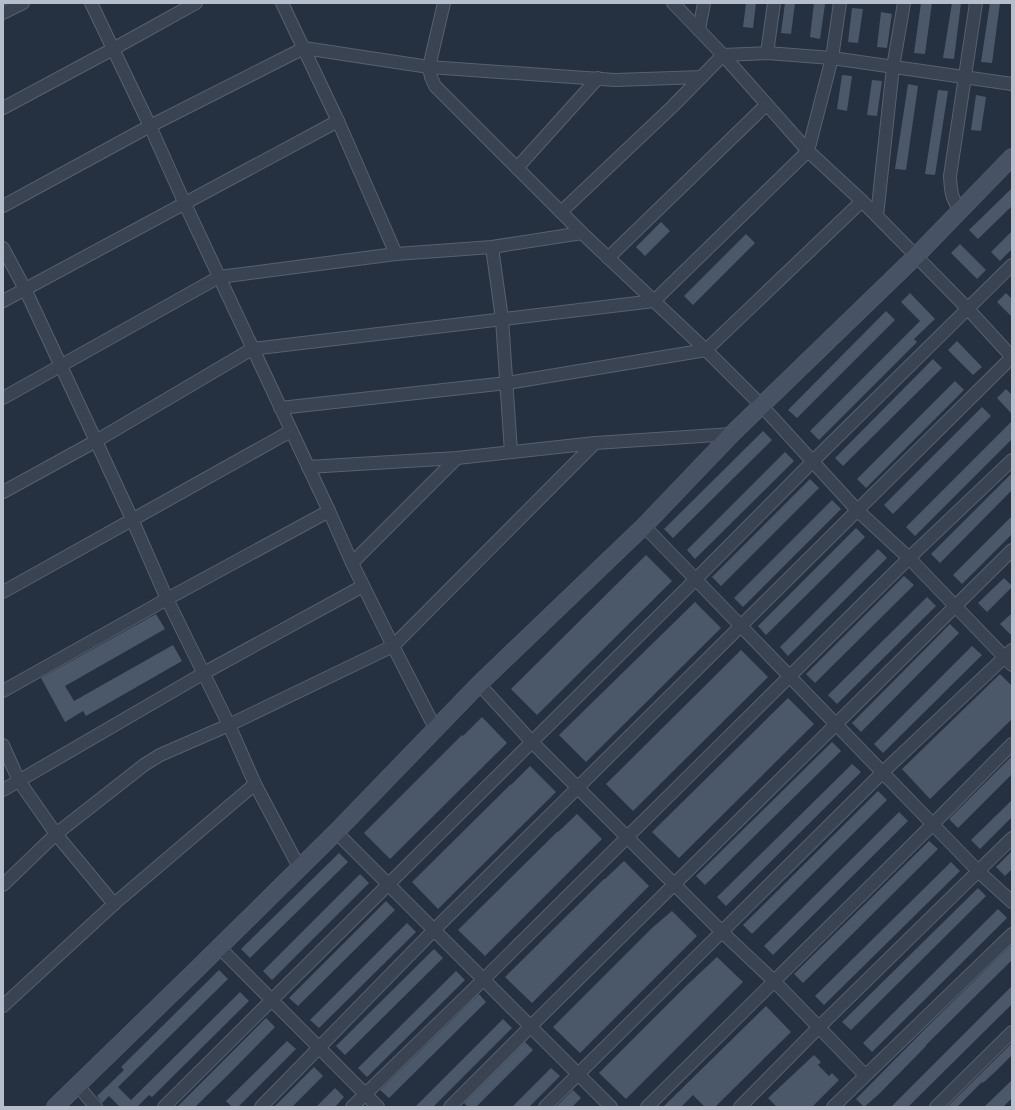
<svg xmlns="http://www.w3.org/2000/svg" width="1015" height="1110" viewBox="0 0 1015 1110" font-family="'Fira Sans',sans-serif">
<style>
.building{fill:#4b586a}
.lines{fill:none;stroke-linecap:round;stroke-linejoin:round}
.street-casing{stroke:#57616e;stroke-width:14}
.secondary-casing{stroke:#57616e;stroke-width:18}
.street{stroke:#394351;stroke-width:12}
.secondary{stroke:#475264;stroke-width:17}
</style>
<rect width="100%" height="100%" fill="#253141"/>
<g class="building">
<polygon points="746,3 756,3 753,28 743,27"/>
<polygon points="785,3 795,3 791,34 781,33"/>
<polygon points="814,3 825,4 820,39 810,37"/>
<polygon points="921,3 932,3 925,54 914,53"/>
<polygon points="952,3 961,3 954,59 943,58"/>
<polygon points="990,3 1000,3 992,63 981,62"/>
<polygon points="852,8 863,9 858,43 848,42"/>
<polygon points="881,12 892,14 887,48 877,47"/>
<polygon points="842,75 852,76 847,111 837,109"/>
<polygon points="872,80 882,81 877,116 867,115"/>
<polygon points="908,84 918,86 906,170 895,169"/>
<polygon points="938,90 948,91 935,175 925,174"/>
<polygon points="976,95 986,97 981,131 971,130"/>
<polygon points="1012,188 1012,206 978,239 969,230"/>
<polygon points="661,222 670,231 645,256 636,247"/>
<polygon points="1012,231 1012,249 1000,261 991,252"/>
<polygon points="746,234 755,243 693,305 684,296"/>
<polygon points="960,244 986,270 977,279 951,253"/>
<polygon points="910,293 935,319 914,339 917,342 819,440 810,431 920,321 901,302"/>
<polygon points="1006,293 1012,299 1012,317 997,302"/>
<polygon points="886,311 895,320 797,418 788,410"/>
<polygon points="957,341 982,367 973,375 948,350"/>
<polygon points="933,359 942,368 843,466 835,458"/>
<polygon points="955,381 964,390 866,488 857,479"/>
<polygon points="1006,389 1012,395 1012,414 997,398"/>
<polygon points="982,407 991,416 893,514 884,505"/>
<polygon points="1012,421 1012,439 915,536 906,527"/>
<polygon points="763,431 772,440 673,538 664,529"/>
<polygon points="785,452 794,461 695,559 687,550"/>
<polygon points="1012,473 1012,490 940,563 931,554"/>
<polygon points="810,479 819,488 721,586 712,577"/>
<polygon points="832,500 841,509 743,607 734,598"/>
<polygon points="1012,516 1012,534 962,584 953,575"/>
<polygon points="856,528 865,537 766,635 758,626"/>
<polygon points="878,549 887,558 788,656 780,647"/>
<polygon points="646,555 672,581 537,715 511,689"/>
<polygon points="904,576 914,585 815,683 806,674"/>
<polygon points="1004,578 1012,586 1012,587 987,612 978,603"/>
<polygon points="927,597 936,606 837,704 828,695"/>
<polygon points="695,602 721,628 586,762 559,735"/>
<polygon points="1012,613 1012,636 1000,624"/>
<polygon points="156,614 165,629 65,686 74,701 173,645 182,661 86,716 83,711 65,722 41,678"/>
<polygon points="950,624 959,633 861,732 852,723"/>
<polygon points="972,646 982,655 883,753 874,744"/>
<polygon points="741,650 768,677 633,811 606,784"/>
<polygon points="1000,674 1012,686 1012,719 930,799 902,769"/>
<polygon points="788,698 814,724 679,858 652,832"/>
<polygon points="482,717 507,743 390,859 364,833 462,735 463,736"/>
<polygon points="832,742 841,751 705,885 696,876"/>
<polygon points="1012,756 1012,774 958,828 949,819"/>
<polygon points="852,764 861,772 726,906 717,897"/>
<polygon points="530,766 556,792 438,909 412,882 511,784 511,785"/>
<polygon points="878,791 887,800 752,934 743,925"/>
<polygon points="1012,800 1012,817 980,849 971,840"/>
<polygon points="899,812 908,821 773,955 764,946"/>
<polygon points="577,814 602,839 485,956 458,930 557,832 558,832"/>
<polygon points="929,841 938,849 803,983 794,974"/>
<polygon points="1012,851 1012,869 1005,876 996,867"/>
<polygon points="339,853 348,862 250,958 241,949"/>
<polygon points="624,861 649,886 532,1003 505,977 604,879 605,879"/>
<polygon points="951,862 960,871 824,1005 815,996"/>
<polygon points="360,874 369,883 272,980 263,971"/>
<polygon points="978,888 986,896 851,1030 842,1022"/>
<polygon points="386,901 395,910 298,1006 289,998"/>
<polygon points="998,909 1007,918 872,1052 863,1043"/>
<polygon points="672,911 697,936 580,1053 553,1027 652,928"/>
<polygon points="407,923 416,932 319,1028 310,1020"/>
<polygon points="1012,944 1012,960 926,1045 926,1046 878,1095 864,1107 856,1099 926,1028"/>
<polygon points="434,949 443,958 345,1055 336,1046"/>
<polygon points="717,957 743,982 626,1099 599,1073 685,987"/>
<polygon points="219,970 228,979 118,1087 131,1100 240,992 249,1001 152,1097 149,1095 138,1106 139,1107 120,1107 109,1096 102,1103 97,1096 124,1070 121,1067"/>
<polygon points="456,971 465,980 367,1077 358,1068"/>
<polygon points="1012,986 1012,1004 1005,1011 908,1107 891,1107"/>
<polygon points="479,994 486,1002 389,1098 380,1090"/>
<polygon points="766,1006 791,1032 715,1107 705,1107 693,1095 681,1107 663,1107"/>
<polygon points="266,1018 275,1027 227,1076 195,1107 177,1107"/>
<polygon points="503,1019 512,1028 433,1107 415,1107"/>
<polygon points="287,1041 296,1049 238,1107 232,1107 226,1101"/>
<polygon points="525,1042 533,1050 476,1107 468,1107 464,1103"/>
<polygon points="1012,1043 1012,1055 996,1071 983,1083 982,1082 957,1107 947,1107"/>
<polygon points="814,1055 821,1062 818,1065 829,1076 832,1073 839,1080 812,1107 777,1107 768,1098"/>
<polygon points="314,1067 323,1076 292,1107 274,1107"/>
<polygon points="551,1068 560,1076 529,1107 512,1107"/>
<polygon points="1012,1080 1012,1098 1003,1107 984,1107"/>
<polygon points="335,1088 344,1097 335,1107 316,1107"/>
<polygon points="573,1090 581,1098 572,1107 556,1107"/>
</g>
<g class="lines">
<g class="street-casing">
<g id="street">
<polyline points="91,3 150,126 185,204 329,511 352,563 393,646 435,728"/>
<polyline points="282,3 338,121 396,254"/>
<polyline points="444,3 429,67 431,77 435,86 582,233 706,350 761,405 857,510 909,558 1012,665"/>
<polyline points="673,3 723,55 808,151 862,201 968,309 1012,357"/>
<polyline points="3,13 23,3"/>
<polyline points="699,30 704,3"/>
<polyline points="767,53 774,3"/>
<polyline points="3,108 113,49 196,3"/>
<polyline points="517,168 598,78"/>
<polyline points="3,206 150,126 304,48 429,67 615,80 702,77"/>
<path d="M 961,211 C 951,198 951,192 950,176 L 976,3"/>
<polyline points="561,212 673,106 723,55 767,53 832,58 1012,84"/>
<polyline points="877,216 893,67 904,3"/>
<polyline points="492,247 502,319 511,452"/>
<polyline points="3,248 25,289 96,441 132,519 167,599 229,725 255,784 299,867"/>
<polyline points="608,258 766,105"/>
<polyline points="3,301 338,121"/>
<polyline points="3,398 219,277 396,254 492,247 582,233"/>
<polyline points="280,408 507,383 706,350 862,201"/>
<polyline points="308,467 457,458 595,443 732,434"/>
<polyline points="3,492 96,441 252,349 654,301 808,151 832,58 840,3"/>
<polyline points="644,526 978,871 1012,902"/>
<polyline points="352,563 457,458"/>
<polyline points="3,592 291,431"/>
<polyline points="479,684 532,742 722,932 774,981 865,1075"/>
<polyline points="3,691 167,599 329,511"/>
<polyline points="3,745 19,781 56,834 114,904"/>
<polyline points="3,790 204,673 363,586"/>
<polyline points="336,832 611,1107"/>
<polyline points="3,885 56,834 144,765 160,755 229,725 393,646 595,443"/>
<polyline points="219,947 378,1107"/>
<polyline points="3,1006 114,904 255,784"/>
<polyline points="77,1085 96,1107"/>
<polyline points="164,1107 695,580 813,461 1012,265"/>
<polyline points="261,1107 434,930 1012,357"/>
<polyline points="352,1107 484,979 909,558 1012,460"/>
<polyline points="450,1107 531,1026 1012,550"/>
<polyline points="545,1107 883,772 1012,650"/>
<polyline points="647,1107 933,824 1012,744"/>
<polyline points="740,1107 818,1028 1012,838"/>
<polyline points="833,1107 1012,934"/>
<polyline points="936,1107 1012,1032"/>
</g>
</g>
<g class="secondary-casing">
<polyline id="secondary" points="55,1107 196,970 336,832 479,684 644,526 732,434 916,256 1012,157"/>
</g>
<use href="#street" class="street"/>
<use href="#secondary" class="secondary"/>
</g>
<rect width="1015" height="1110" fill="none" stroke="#b6becb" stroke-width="8"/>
</svg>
